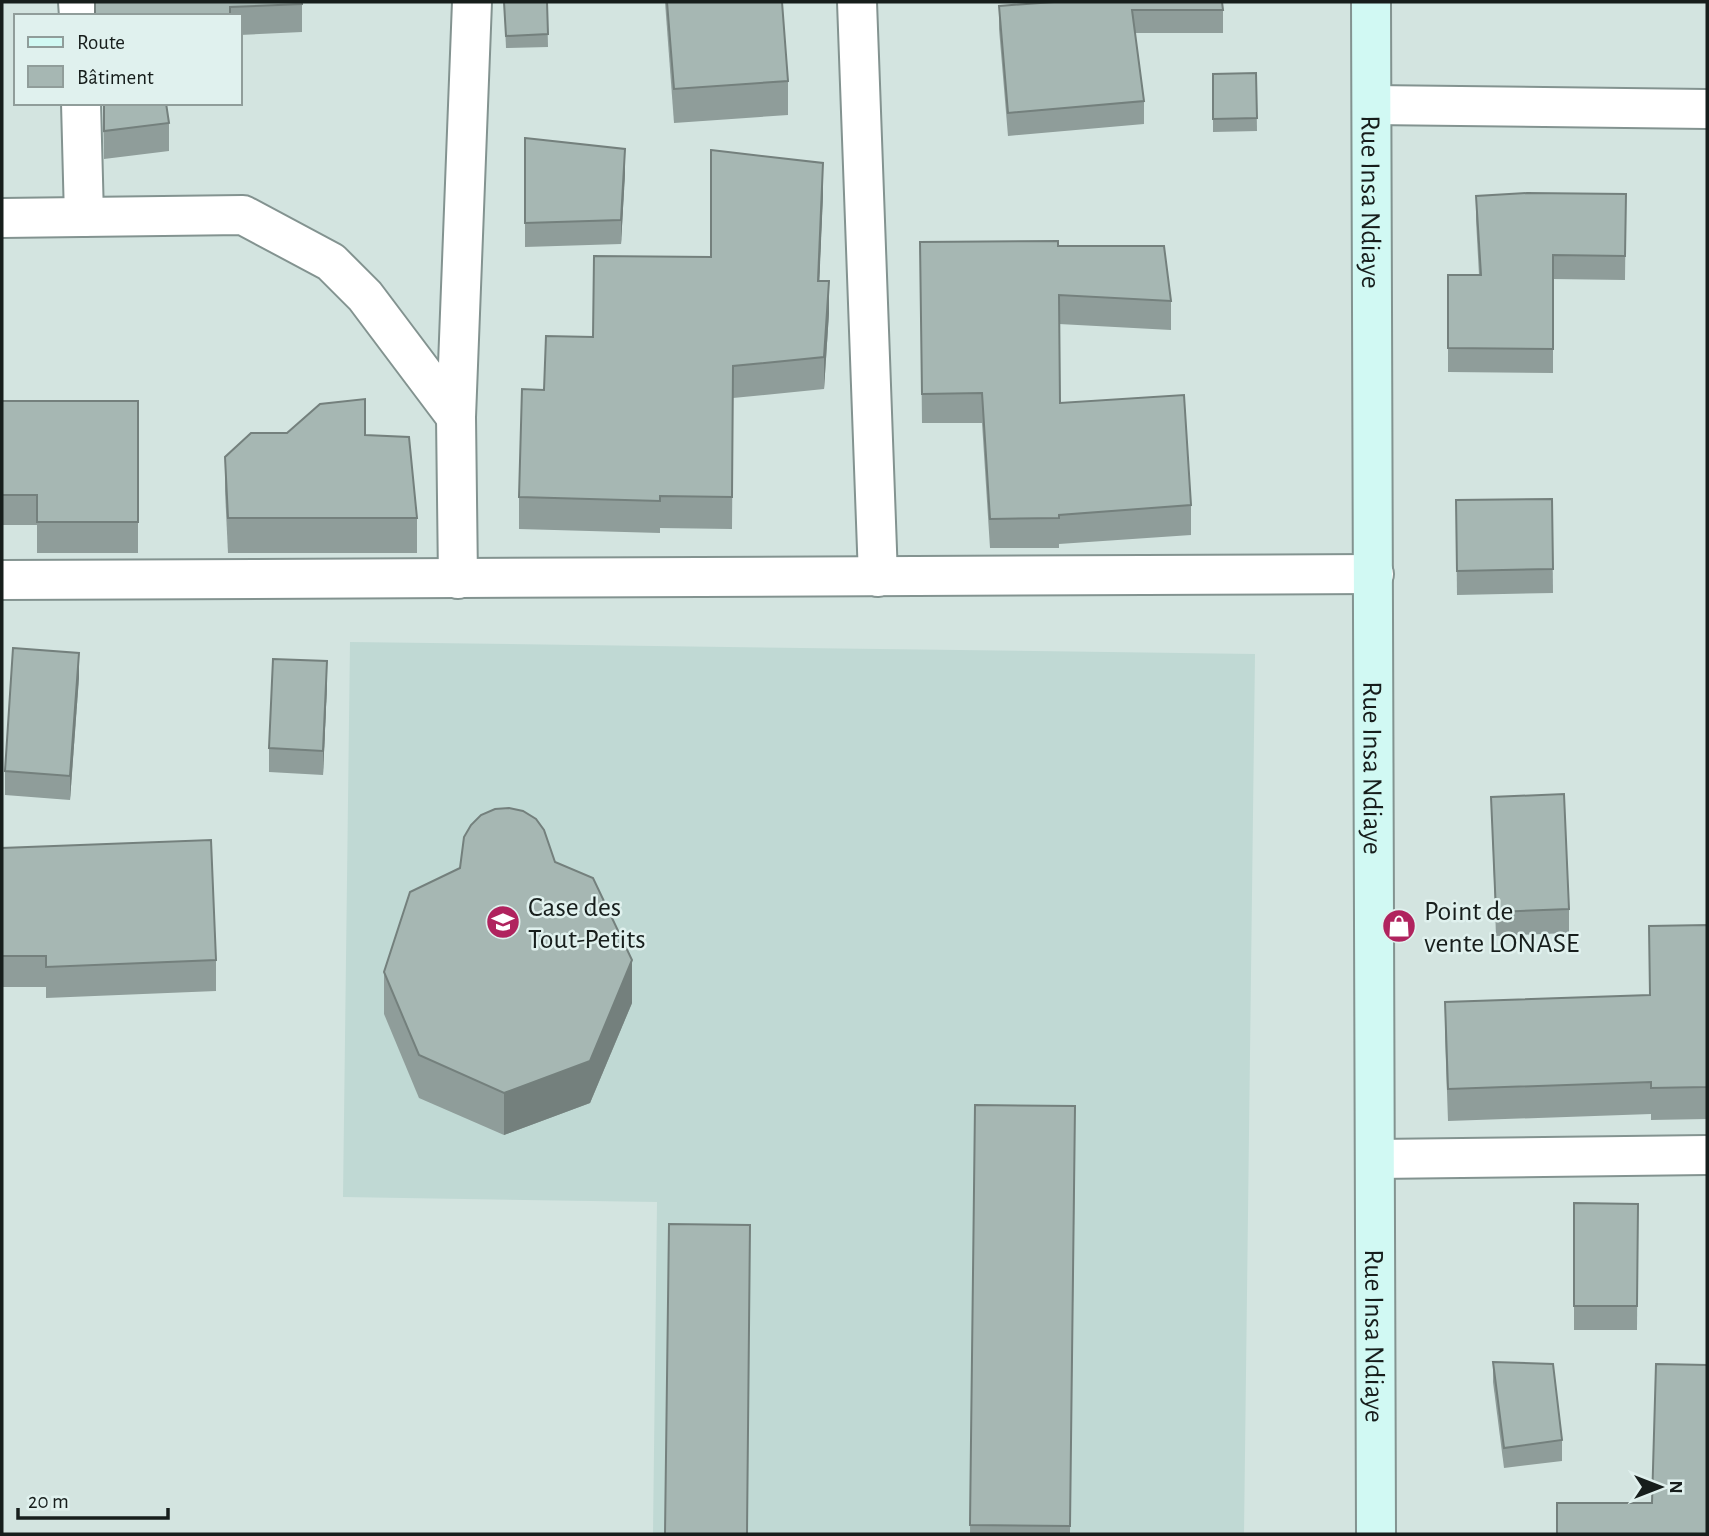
<svg xmlns="http://www.w3.org/2000/svg" width="1709" height="1536" viewBox="0 0 1709 1536" font-family="'Alegreya Sans',sans-serif">
<style>
.built{fill:#c0d9d4}
.lines{fill:none;stroke-linecap:round;stroke-linejoin:round}
.minor-casing{stroke:#839390;stroke-width:42}
.secondary-casing{stroke:#839390;stroke-width:42}
.minor{stroke:#fff;stroke-width:38}
.secondary{stroke:#d1f9f3;stroke-width:38}
.wall{fill:#8f9d9a}
.shaded-wall{fill:#74807d}
.building{fill:#a6b7b3;stroke:#74807d;stroke-width:2}
.labels{text-anchor:middle;stroke-width:5;stroke-linejoin:round;paint-order:stroke}
.street-label{font-size:28px;fill:#171e1c;stroke:#e0f1ee}
.poi-label{font-size:28px;fill:#171e1c;stroke:#e0f1ee;text-anchor:start}
</style>
<rect width="100%" height="100%" fill="#d3e4e0"/>
<polygon class="built" points="350,642 1255,654 1244,1534 653,1534 657,1202 343,1197"/>
<g class="lines">
<g class="minor-casing">
<g id="minor">
<polyline points="78,2 79,16"/>
<polyline points="857,2 878,577"/>
<polyline points="81,103 84,217"/>
<polyline points="1372,105 1707,109"/>
<polyline points="2,218 243,215 331,262 365,296 456,417"/>
<polyline points="458,579 456,417 472,2"/>
<polyline points="2,580 1374,574"/>
<polyline points="1376,1159 1707,1155"/>
</g>
</g>
<g class="secondary-casing">
<g id="secondary">
<path id="s1" d="M 1371,2 L 1376,1534"/>
</g>
</g>
<use href="#minor" class="minor"/>
<use href="#secondary" class="secondary"/>
</g>
<g class="wall">
<polygon points="302,2 302,32 240,35 240,16 95,16"/>
<polygon points="504,2 547,2 548,47 506,48"/>
<polygon points="665,2 782,2 788,81 788,115 674,123"/>
<polygon points="999,6 1223,10 1223,33 1135,33 1144,101 1144,124 1008,136 999,29"/>
<polygon points="1256,73 1257,131 1213,132 1213,74"/>
<polygon points="103,103 166,103 169,123 169,151 104,159"/>
<polygon points="525,138 625,173 621,244 525,247"/>
<polygon points="823,194 819,281 829,313 824,389 733,398 732,529 660,528 660,533 519,529 519,497 544,390 593,337"/>
<polygon points="1626,194 1625,280 1553,279 1553,373 1448,372 1448,275 1479,275 1476,220 1476,196"/>
<polygon points="920,242 1058,246 1171,301 1171,330 1059,324 1060,403 1191,505 1191,535 1059,544 1059,548 990,548 982,423 922,423"/>
<polygon points="2,401 138,401 138,553 37,553 37,525 2,525"/>
<polygon points="365,435 417,518 417,553 228,553 225,491 225,457"/>
<polygon points="1552,499 1553,593 1457,595 1456,500"/>
<polygon points="79,677 70,800 5,795 5,771"/>
<polygon points="327,685 323,775 269,772 269,748"/>
<polygon points="1491,797 1569,909 1569,933 1496,936"/>
<polygon points="2,848 216,960 216,991 46,998 46,987 2,987"/>
<polygon points="555,862 632,1003 590,1103 504,1135 419,1098 384,1014 384,972"/>
<polygon points="1707,925 1707,1119 1651,1120 1651,1114 1448,1121 1445,1034 1445,1002 1650,995"/>
<polygon points="975,1105 1075,1150 1070,1534 970,1534"/>
<polygon points="1574,1203 1638,1204 1637,1330 1574,1330"/>
<polygon points="1493,1362 1562,1440 1562,1461 1504,1468 1493,1382"/>
</g>
<g class="shaded-wall">
<polygon points="625,149 625,173 621,244 621,220"/>
<polygon points="823,163 823,194 818,313 818,281"/>
<polygon points="829,281 829,313 824,389 824,357"/>
<polygon points="79,653 79,677 70,800 70,776"/>
<polygon points="327,661 327,685 323,775 323,751"/>
<polygon points="632,960 632,1003 590,1103 504,1135 504,1093"/>
</g>
<g class="building">
<polygon points="95,2 302,2 302,4 230,7 230,16 174,16 156,14 156,16 95,16"/>
<polygon points="504,2 547,2 548,34 506,36"/>
<polygon points="667,2 782,2 788,81 674,89"/>
<polygon points="1054,2 1222,2 1223,10 1132,10 1144,101 1008,113 999,6"/>
<polygon points="1256,73 1257,118 1213,119 1213,74"/>
<polygon points="104,103 166,103 169,123 104,131"/>
<polygon points="525,138 625,149 621,220 525,223"/>
<polygon points="711,150 823,163 818,281 829,281 824,357 733,366 732,497 660,496 660,501 519,497 522,389 544,390 546,336 593,337 594,256 711,257"/>
<polygon points="1527,193 1626,194 1625,256 1553,255 1553,349 1448,348 1448,275 1481,275 1476,196"/>
<polygon points="1058,241 1058,246 1164,246 1171,301 1059,295 1060,403 1184,395 1191,505 1059,515 1059,518 990,519 982,393 922,394 920,242"/>
<polygon points="365,399 365,435 409,437 417,518 228,518 225,457 251,433 287,433 320,404"/>
<polygon points="2,401 138,401 138,522 37,522 37,495 2,495"/>
<polygon points="1552,499 1553,569 1457,571 1456,500"/>
<polygon points="13,648 79,653 70,776 5,771"/>
<polygon points="273,659 327,661 323,751 269,748"/>
<polygon points="1564,794 1569,909 1496,912 1491,797"/>
<polygon points="509,808 523,811 536,819 544,830 555,862 593,878 632,960 590,1061 504,1093 419,1055 384,972 410,892 460,868 464,837 471,825 481,815 495,809"/>
<polygon points="211,840 216,960 46,967 46,956 2,956 2,848"/>
<polygon points="1707,925 1707,1087 1651,1088 1651,1082 1448,1089 1445,1002 1650,995 1649,926"/>
<polygon points="975,1105 1075,1106 1070,1526 970,1525"/>
<polygon points="1574,1203 1638,1204 1637,1306 1574,1306"/>
<polygon points="669,1224 750,1225 747,1534 665,1534"/>
<polygon points="1493,1362 1553,1364 1562,1440 1504,1448"/>
<polygon points="1656,1364 1707,1365 1707,1534 1557,1534 1557,1503 1652,1503"/>
</g>
<defs>
<g id="school-disc" transform="scale(1.75)"><circle r="9.5" fill="#b0235e" stroke="#e0f1ee"/><path d="M0-5L7-2L0 1L-7-2ZM-4 1L0 2.5L4 1V4Q0 6-4 4Z" fill="#fff"/></g>
<g id="shop-disc" transform="scale(1.75)"><circle r="9.5" fill="#b0235e" stroke="#e0f1ee"/><path d="M-5-2.5h2.3a2.7 3.5 0 0 1 5.4 0H5L5.5 6h-11ZM-1.5-2.5h3a1.5 2.3 0 0 0-3 0Z" fill="#fff"/></g>
</defs>
<g fill-rule="evenodd">
<use href="#school-disc" x="503" y="922"/>
<use href="#shop-disc" x="1399" y="926"/>
</g>
<g class="labels">
<g class="street-label">
<text dy="10" stroke="none"><textPath href="#s1" startOffset="200">Rue Insa Ndiaye</textPath></text>
<text dy="10" stroke="none"><textPath href="#s1" startOffset="766">Rue Insa Ndiaye</textPath></text>
<text dy="10" stroke="none"><textPath href="#s1" startOffset="1334">Rue Insa Ndiaye</textPath></text>
</g>
<g class="poi-label">
<text x="528" y="916">Case des<tspan x="528" dy="32">Tout-Petits</tspan></text>
<text x="1424" y="920">Point de<tspan x="1424" dy="32">vente LONASE</tspan></text>
</g>
</g>
<rect width="1709" height="1536" fill="none" stroke="#171e1c" stroke-width="7"/>
<rect x="14" y="14" width="228" height="91" fill="#e0f1ee" stroke="#909d9a" stroke-width="2"/>
<rect x="28" y="37" width="35" height="10" fill="#d1f9f3" stroke="#909d9a" stroke-width="2"/>
<text x="77" y="49" font-size="21" fill="#171e1c">Route</text>
<rect x="28" y="66" width="35" height="21" fill="#a6b7b3" stroke="#909d9a" stroke-width="2"/>
<text x="77" y="84" font-size="21" fill="#171e1c">Bâtiment</text>
<g transform="translate(1660 1487) rotate(90)" stroke="#e0f1ee" stroke-width="5" paint-order="stroke">
<path d="M0-5L12 26L0 18L-12 26Z" fill="#171e1c"/>
<text y="-10" font-size="19" font-weight="bold" text-anchor="middle" fill="#171e1c">N</text>
</g>
<path d="M18 1508v10h150v-10" fill="none" stroke="#171e1c" stroke-width="3.5"/>
<text x="28" y="1508" font-size="21" fill="#171e1c" stroke="#e0f1ee" stroke-width="5" paint-order="stroke">20 m</text>
</svg>
